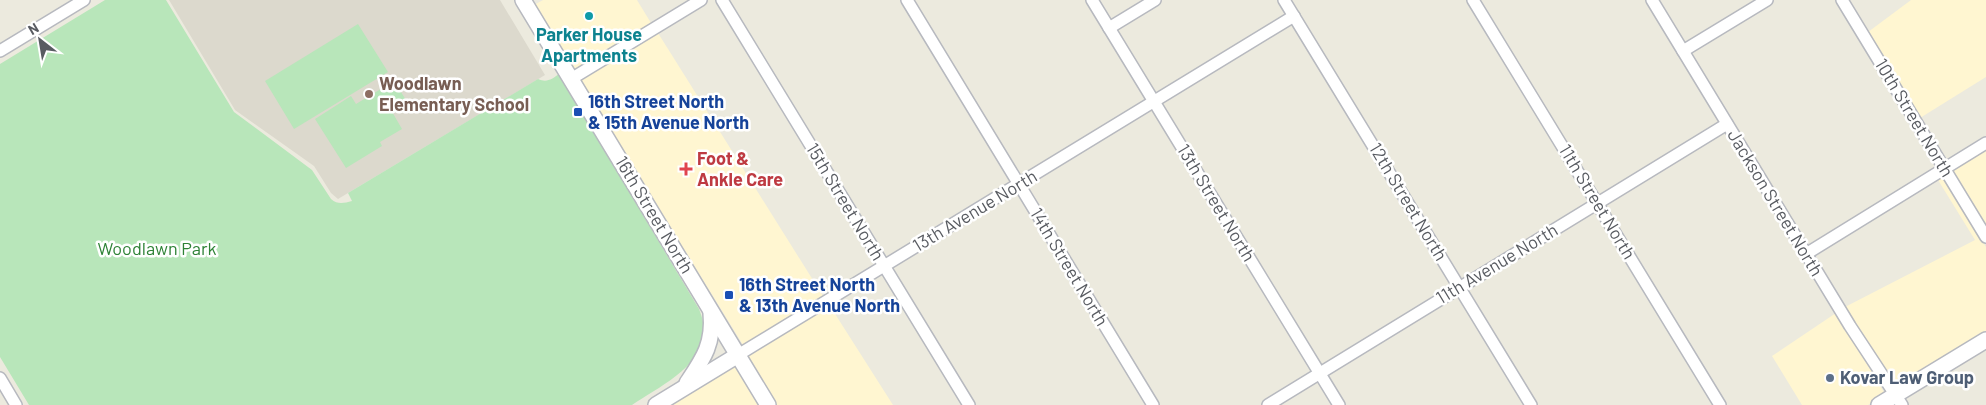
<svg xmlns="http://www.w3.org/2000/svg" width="1986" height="405" viewBox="0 0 1986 405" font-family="Barlow,sans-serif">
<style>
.commercial{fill:#fff6d1}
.education{fill:#dcd9cd}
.green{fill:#b8e6ba}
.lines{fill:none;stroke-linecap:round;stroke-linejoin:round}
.minor-casing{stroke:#b7b9bf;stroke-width:14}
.tertiary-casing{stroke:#b7b9bf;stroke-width:18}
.minor{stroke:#fff;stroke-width:11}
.tertiary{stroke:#fff;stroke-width:15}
.culture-dot{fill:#0f9aa8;stroke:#fff;stroke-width:2}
.education-dot{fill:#8d6e63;stroke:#fff;stroke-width:2}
.transit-dot{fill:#1a4fb4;stroke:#fff;stroke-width:2}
.health-dot{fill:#e0444e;stroke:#fff;stroke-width:2}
.service-dot{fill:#5c6f8a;stroke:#fff;stroke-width:2}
.labels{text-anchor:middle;stroke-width:5;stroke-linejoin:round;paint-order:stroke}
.culture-label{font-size:18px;font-weight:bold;fill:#0d838f;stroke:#fff}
.education-label{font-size:18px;font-weight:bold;fill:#785e54;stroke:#fff;text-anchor:start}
.transit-label{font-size:18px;font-weight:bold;fill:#164399;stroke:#fff;text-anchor:start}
.street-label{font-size:18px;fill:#585b61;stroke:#fff}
.health-label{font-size:18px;font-weight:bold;fill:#be3a42;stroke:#fff;text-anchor:start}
.park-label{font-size:18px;fill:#2e8236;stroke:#fff}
.service-label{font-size:18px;font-weight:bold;fill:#4e5e75;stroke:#fff;text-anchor:start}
</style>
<rect width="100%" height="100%" fill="#eceade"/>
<g class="commercial">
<polygon points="543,0 637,0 651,23 574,70 534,5"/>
<polygon points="1911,0 1986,0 1986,77 1920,118 1868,32"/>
<polygon points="658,33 823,296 743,345 580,80"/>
<polygon points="1986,150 1986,226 1952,171"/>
<polygon points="1943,177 1986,247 1986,333 1895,389 1845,307 1975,240 1938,180"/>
<polygon points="830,306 893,405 775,405 746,357"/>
<polygon points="1836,313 1885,394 1868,405 1802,405 1772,356"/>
<polygon points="737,363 762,405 667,405"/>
</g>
<polygon class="education" points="169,0 500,0 545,75 338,199 331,193 314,166 235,110"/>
<g class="green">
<path d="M 105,0 L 166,0 L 234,112 L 312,170 L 331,199 C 338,205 344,203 352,201 L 348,193 L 538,79 C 547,83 552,79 559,74 L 699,309 C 702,317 705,326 704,335 C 700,368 657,388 632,405 L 29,405 L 0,357 L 0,64 Z"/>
<polygon points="358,24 388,72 294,129 265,81"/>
<polygon points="394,81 406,100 391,110 402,129 380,142 382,146 346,168 315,119 351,96 356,104"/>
</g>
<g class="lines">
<g class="minor-casing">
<g id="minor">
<polyline points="722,0 969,405"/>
<polyline points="907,0 1153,405"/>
<polyline points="1092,0 1339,405"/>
<polyline points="1284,0 1531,405"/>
<polyline points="1473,0 1720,405"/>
<polyline points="1652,0 1850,326 1902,405"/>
<polyline points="1842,0 1986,237"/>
<polyline points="1109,28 1155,0"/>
<polyline points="0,51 84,0"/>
<polyline points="1683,51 1767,0"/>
<polyline points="571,79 701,0"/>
<polyline points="1806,254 1986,143"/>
<polyline points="738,355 1294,16"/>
<polyline points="0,378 16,405"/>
<polyline points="1268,405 1727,124"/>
</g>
</g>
<g class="tertiary-casing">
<g id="tertiary">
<polyline points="523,0 768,405"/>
<path d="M 687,383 C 703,359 714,344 711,313"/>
<polyline points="656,405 738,355"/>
<polyline points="1879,405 1986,340"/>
</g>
</g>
<use href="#minor" class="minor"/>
<use href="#tertiary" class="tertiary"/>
</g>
<circle class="culture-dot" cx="589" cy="16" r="5"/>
<circle class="education-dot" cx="369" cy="94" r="5"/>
<g class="transit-dot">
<rect x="573" y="107" width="10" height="10" rx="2.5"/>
<rect x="724" y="290" width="10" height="10" rx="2.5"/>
</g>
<path class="health-dot" d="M683.5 161.5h5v5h5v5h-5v5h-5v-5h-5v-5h5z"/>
<circle class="service-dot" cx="1830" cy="378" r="5"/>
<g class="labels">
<g class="culture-label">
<text x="589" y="41">Parker House<tspan x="589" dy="21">Apartments</tspan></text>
</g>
<g class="education-label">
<text x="379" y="90">Woodlawn<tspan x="379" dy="21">Elementary School</tspan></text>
</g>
<g class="transit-label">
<text x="588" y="108">16th Street North<tspan x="588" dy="21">&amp; 15th Avenue North</tspan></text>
<text x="739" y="291">16th Street North<tspan x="739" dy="21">&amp; 13th Avenue North</tspan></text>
</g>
<g class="street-label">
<text transform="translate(1914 118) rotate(59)" y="6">10th Street North</text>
<text transform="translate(845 202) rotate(59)" y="6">15th Street North</text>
<text transform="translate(1408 202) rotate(59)" y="6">12th Street North</text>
<text transform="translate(1597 202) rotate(59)" y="6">11th Street North</text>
<text transform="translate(1216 203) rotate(59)" y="6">13th Street North</text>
<text transform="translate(1775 203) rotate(59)" y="6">Jackson Street North</text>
<text transform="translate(975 211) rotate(-31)" y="6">13th Avenue North</text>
<text transform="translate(654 215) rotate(59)" y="6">16th Street North</text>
<text transform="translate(1497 264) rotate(-31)" y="6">11th Avenue North</text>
<text transform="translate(1069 267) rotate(59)" y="6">14th Street North</text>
</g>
<g class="health-label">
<text x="697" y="165">Foot &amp;<tspan x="697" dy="21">Ankle Care</tspan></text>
</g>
<g class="park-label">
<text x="157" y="255">Woodlawn Park</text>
</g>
<g class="service-label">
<text x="1840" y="384">Kovar Law Group</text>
</g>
</g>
<g transform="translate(40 40) rotate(329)" stroke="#ffffff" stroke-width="4" paint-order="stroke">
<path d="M0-4L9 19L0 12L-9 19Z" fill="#585b61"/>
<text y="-8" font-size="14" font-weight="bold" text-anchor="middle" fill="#585b61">N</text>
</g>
</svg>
